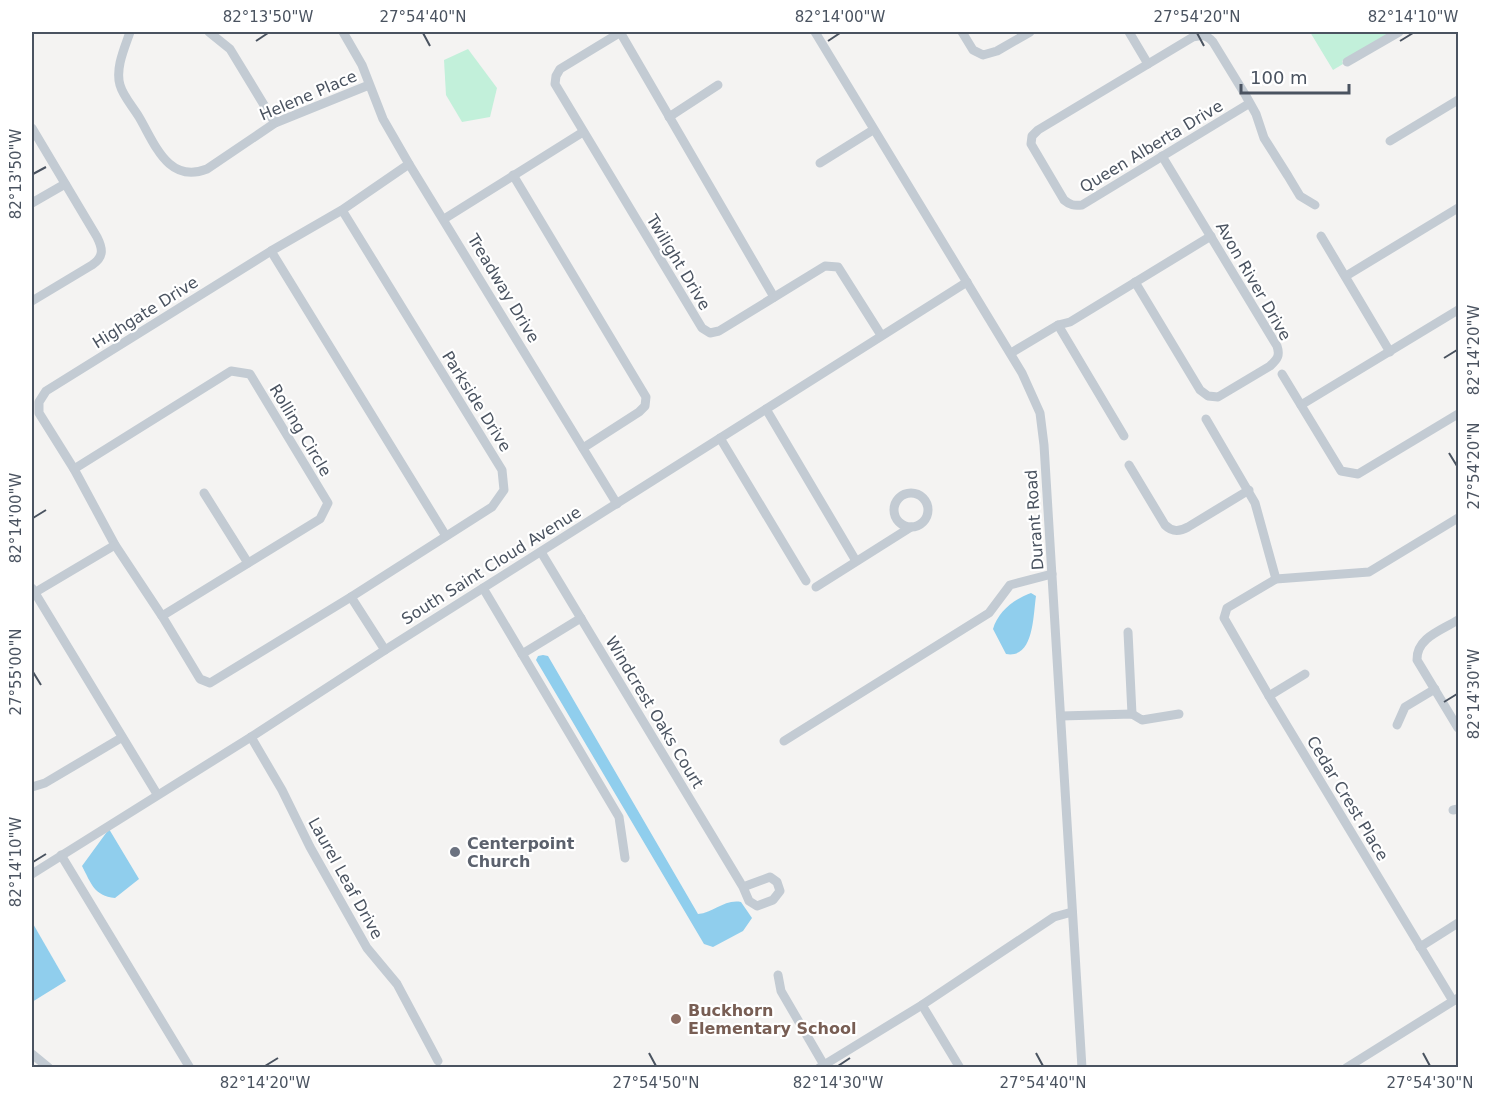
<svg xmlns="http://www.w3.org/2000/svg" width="1490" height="1099" viewBox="0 0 1490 1099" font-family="'DejaVu Sans',sans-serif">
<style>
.green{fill:#c2f0da}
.water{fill:#90ceed}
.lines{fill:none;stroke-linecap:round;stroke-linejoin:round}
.minor{stroke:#c3cbd3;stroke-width:9}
.ticks{fill:none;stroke:#4a5360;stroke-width:2}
.worship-dot{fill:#6b7280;stroke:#fff;stroke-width:2}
.education-dot{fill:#8d6e63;stroke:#fff;stroke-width:2}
.labels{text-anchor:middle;stroke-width:4.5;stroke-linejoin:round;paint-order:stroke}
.street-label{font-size:16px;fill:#4a5360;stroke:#fff}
.worship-label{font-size:16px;font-weight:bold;fill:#5b616d;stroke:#fff;text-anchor:start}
.education-label{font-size:16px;font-weight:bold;fill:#785e54;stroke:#fff;text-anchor:start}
.neatline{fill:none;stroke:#4a5360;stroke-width:2}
.ticks-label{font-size:15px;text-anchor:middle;fill:#4a5360}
</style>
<rect width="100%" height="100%" fill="#f4f3f2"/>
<g class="green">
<polygon points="1310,32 1392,32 1342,61 1343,64 1333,70"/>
<polygon points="468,49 497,88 490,117 462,122 446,95 444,60"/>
</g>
<g class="water">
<path d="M 1031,593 L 1036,596 C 1033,616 1034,659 1006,654 L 993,629 C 998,612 1014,599 1031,593 Z"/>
<path d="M 543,655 L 548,656 L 698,914 C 714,913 724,899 741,902 L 752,918 L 743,931 L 713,947 L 704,944 L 536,660 L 538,656 Z"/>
<path d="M 109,829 L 139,879 L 115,898 C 94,896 91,883 82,866 Z"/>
<polygon points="32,922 66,981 32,1002"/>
</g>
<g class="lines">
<g class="minor">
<path d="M 130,32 C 125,47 115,68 120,85 C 123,96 133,107 139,117 C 155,144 168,184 207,169 L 275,123 L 369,85"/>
<polyline points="209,32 230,49 275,123"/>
<polyline points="343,32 362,65 383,119 409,164 617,504"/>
<polyline points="620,32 774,297"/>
<polyline points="621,32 560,69 556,76 555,84 702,328 710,333 719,331 825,266 838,267 881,335"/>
<polyline points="815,32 1022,373 1040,413 1044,445 1082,1068"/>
<polyline points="962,32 973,50 983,55 997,51 1030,32"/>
<polyline points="1129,32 1148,64"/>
<polyline points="1347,62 1399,32"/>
<path d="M 1250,103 L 1082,205 C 1074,206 1070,205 1064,200 L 1031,144 L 1032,136 L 1038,130 L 1193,37 C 1202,35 1206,34 1213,42 L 1246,96 L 1256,114 L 1264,138 L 1288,176 L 1300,196 L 1315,205"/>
<polyline points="669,117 718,85"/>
<path d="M 32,128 L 97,237 C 103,249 104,257 92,265 L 32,301"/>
<polyline points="1390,141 1458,100"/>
<polyline points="820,163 873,130"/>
<polyline points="513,175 646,397 645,406 639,412 583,448"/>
<polyline points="32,203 65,184"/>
<polyline points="342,210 502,470 504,490 492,507 351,597 210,683 200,679 162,616 115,545 74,469 39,413 39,402 46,391 271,251 342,210 409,164"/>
<polyline points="444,219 583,132"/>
<polyline points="1321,236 1390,352"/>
<polyline points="271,251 446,536"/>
<polyline points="1346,276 1458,208"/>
<path d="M 1135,282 L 1200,390 L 1208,396 L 1218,397 L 1270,366 C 1278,359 1280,355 1277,346 L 1162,156"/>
<polyline points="1058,325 1124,436"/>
<polyline points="1011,353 1058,325 1070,322 1211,236"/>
<polyline points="1282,374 1341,471 1358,474 1458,414"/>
<polyline points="1301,405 1458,310"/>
<polyline points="766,409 856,561"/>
<polyline points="1206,419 1255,503 1276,579"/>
<polyline points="720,438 806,581"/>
<path d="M 1129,465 L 1165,525 C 1172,532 1179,532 1188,527 L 1249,490"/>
<polyline points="74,469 231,371 250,374 328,503 320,519 162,616"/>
<circle cx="911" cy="510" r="17"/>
<polyline points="204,493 248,563"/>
<polyline points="541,552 743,887 770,877 777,882 780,891 773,900 757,906 749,901 743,887"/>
<polyline points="816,587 911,527"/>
<polyline points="32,588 157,794"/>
<polyline points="483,588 619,817 625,858"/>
<polyline points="34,593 115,545"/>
<polyline points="351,597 385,650"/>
<path d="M 1458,620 C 1442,630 1416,638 1417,660 L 1458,728"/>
<polyline points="1128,632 1132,714"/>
<polyline points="522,654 581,618"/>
<polyline points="1269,696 1305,674"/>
<polyline points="1061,716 1132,714 1142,720 1179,714"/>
<polyline points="1397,725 1405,707 1435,689"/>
<polyline points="251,737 282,790 310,847 367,948 397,984 438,1061"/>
<polyline points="784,741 989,613 1010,585 1052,574"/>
<polyline points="32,787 45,783 121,738"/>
<polyline points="1453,810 1458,809"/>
<polyline points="61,855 190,1068"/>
<polyline points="32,874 251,737 385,650 967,282"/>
<polyline points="1420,947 1458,923"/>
<polyline points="778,975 781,991 824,1065"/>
<polyline points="1453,1001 1269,696 1224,618 1227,608 1276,579 1369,572 1458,518"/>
<polyline points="922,1005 960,1068"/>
<polyline points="32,1054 49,1068"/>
<polyline points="819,1068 922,1005 1054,917 1072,912"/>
<polyline points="1346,1068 1458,998"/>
</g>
</g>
<path class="ticks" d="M 423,33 L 430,46M 1197,33 L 1204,46M 256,41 L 268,33M 828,41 L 840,33M 1400,41 L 1413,33M 33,174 L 46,167M 1444,358 L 1457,350M 1449,453 L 1457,466M 33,518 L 46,510M 33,672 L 41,685M 1444,702 L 1457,694M 33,862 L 46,854M 649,1053 L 656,1066M 1036,1053 L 1043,1066M 1423,1053 L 1430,1066M 265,1066 L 278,1058M 838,1066 L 850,1058"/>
<circle class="worship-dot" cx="455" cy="852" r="6"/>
<circle class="education-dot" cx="676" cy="1019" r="6"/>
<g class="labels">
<g class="street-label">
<text transform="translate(308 95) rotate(-23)" y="6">Helene Place</text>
<text transform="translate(1151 146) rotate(-31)" y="6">Queen Alberta Drive</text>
<text transform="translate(679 262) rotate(59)" y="6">Twilight Drive</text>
<text transform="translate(1254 281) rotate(60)" y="6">Avon River Drive</text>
<text transform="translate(504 288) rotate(59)" y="6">Treadway Drive</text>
<text transform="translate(145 312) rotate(-32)" y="6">Highgate Drive</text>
<text transform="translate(477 401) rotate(58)" y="6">Parkside Drive</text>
<text transform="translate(301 430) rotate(59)" y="6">Rolling Circle</text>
<text transform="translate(1034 520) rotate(-94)" y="6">Durant Road</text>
<text transform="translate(491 565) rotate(-32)" y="6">South Saint Cloud Avenue</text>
<text transform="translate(655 712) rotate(59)" y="6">Windcrest Oaks Court</text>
<text transform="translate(1348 798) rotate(59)" y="6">Cedar Crest Place</text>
<text transform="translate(346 878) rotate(61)" y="6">Laurel Leaf Drive</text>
</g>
<g class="worship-label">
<text x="467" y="849">Centerpoint<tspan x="467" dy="18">Church</tspan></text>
</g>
<g class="education-label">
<text x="688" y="1016">Buckhorn<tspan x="688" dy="18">Elementary School</tspan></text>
</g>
</g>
<rect width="1490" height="1099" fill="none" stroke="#ffffff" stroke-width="66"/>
<path d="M1241 84v9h108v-9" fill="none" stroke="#4a5360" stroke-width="3"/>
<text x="1250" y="84" font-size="18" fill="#4a5360" stroke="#ffffff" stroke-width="4.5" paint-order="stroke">100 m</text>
<rect x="33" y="33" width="1424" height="1033" class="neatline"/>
<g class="ticks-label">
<text x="268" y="22">82°13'50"W</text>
<text x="423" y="22">27°54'40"N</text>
<text x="840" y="22">82°14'00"W</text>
<text x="1197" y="22">27°54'20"N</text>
<text x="1413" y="22">82°14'10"W</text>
<text transform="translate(16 174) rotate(-90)" y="5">82°13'50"W</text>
<text transform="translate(1474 350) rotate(-90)" y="5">82°14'20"W</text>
<text transform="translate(1474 466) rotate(-90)" y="5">27°54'20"N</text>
<text transform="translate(16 518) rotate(-90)" y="5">82°14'00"W</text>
<text transform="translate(16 672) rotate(-90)" y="5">27°55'00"N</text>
<text transform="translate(1474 694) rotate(-90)" y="5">82°14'30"W</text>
<text transform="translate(16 862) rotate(-90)" y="5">82°14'10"W</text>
<text x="265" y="1088">82°14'20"W</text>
<text x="656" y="1088">27°54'50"N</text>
<text x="838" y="1088">82°14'30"W</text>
<text x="1043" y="1088">27°54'40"N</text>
<text x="1430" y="1088">27°54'30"N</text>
</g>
</svg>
